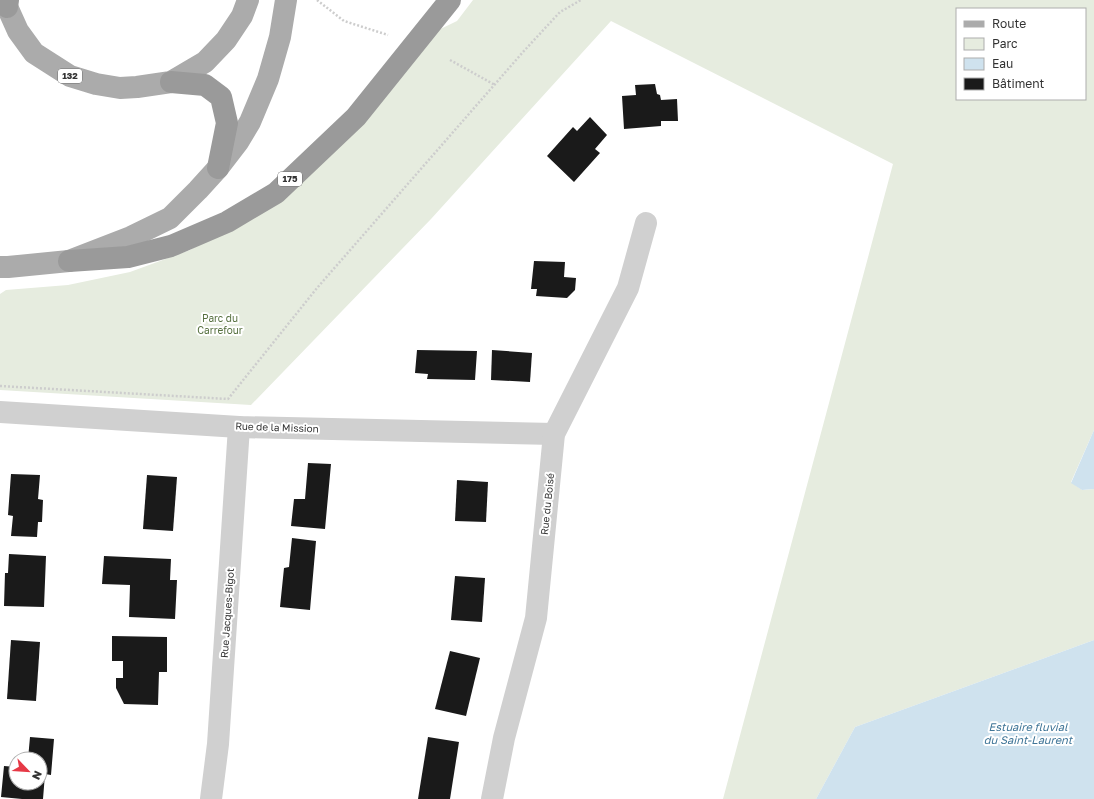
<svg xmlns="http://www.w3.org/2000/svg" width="1094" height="799" viewBox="0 0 1094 799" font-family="'Golos Text',sans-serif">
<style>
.green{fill:#e6ecdf;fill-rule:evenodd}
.water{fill:#cfe2ee}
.building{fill:#1a1a1a}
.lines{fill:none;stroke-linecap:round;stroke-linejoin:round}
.path{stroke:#cdcdcd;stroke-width:2.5;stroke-dasharray:2 2;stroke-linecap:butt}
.minor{stroke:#d0d0d0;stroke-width:22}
.major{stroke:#ababab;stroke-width:22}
.highway{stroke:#9a9a9a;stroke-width:22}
.labels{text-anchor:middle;stroke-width:4;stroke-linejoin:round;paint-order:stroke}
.shield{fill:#fff;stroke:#707070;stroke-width:1}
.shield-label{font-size:9px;font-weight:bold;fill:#333}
.park-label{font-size:10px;fill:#56703f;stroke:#fff}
.street-label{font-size:10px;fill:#333;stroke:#fff}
.water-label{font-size:11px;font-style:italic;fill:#3f7597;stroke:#fff}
</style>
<rect width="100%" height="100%" fill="#fff"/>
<path class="green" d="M 473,0 L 1094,0 L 1094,430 L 1071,482 L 1082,490 L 1094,489 L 1094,640 L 855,727 L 816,799 L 723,799 L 893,164 L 611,21 L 431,219 L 251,405 L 0,390 L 0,294 L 6,290 L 68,285 L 130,272 L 190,250 L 272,203 L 424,37 L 457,21 ZM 957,9 L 1085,9 L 1085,99 L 957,99 Z"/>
<g class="water">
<polygon points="1094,430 1094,489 1082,490 1071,483"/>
<polygon points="1094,640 1094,799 816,799 855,727"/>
</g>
<g class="building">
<polygon points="655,84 657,94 660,95 661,100 677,99 678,121 661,121 661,126 624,129 622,96 636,95 635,85"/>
<polygon points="590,117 607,135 595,149 600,153 574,182 547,156 573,127 577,131"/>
<polygon points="534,261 565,262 564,277 576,278 575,290 567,298 536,296 537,289 531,289"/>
<polygon points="417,350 477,351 475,380 427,379 428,374 415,373"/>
<polygon points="492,350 532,353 530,382 491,380"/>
<polygon points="308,463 331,464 325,529 291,526 294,499 305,499"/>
<polygon points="11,474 40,475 38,499 43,500 42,522 38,522 37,537 11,536 13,516 8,515"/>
<polygon points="147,475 177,477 173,531 143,529"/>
<polygon points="457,480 488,482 486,522 455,521"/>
<polygon points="292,538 316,541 310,610 280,607 284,568 289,567"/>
<polygon points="9,554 46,556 44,607 4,606 5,573 8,573"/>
<polygon points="104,556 171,559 170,580 177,580 175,619 129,617 130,585 102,584"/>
<polygon points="455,576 485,578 482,622 451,620"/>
<polygon points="112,636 167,637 167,672 159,672 158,705 124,704 116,688 116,678 123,678 123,661 112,661"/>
<polygon points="11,640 40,642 36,701 7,699"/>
<polygon points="450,651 480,658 466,716 435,709"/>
<polygon points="30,737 54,739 51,775 45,774 43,799 22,799 1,797 4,766 16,767 16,783 40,783 40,759 28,759"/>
<polygon points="428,737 459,742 450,799 418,799"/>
</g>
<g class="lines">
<g class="path">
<polyline points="317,0 344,21 388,35"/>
<polyline points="450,60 495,85"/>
<polyline points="0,386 228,399 317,288 523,52 560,12 581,0"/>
</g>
<g class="minor">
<polyline points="0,412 239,427 554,434"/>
<polyline points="211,799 218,744 239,427"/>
<polyline points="492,799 504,738 536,618 554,434 628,288 646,223"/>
</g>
<g class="major">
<polyline points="4,0 18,31 34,53 70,76 96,84 120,88 137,87 171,82 205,62 226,40 242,16 248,0"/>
<polyline points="0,267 8,267 69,261 131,237 170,218 198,190 218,168 238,142 250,122 268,79 280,37 286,0"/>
</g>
<g class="highway">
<polyline points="7,7 8,0"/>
<polyline points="171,82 205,85 221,97 227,123 218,168"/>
<polyline points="69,261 128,257 171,246 227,222 276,193 356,117 450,0"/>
</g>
</g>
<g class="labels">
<g class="shield">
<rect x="58" y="69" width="24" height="14" rx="3"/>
<rect x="278" y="172" width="24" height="14" rx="3"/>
</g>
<g class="shield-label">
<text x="70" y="79">132</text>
<text x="290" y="182">175</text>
</g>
<g class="park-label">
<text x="220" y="322">Parc du<tspan x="220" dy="12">Carrefour</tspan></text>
</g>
<g class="street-label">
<text transform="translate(277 427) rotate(2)" y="4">Rue de la Mission</text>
<text transform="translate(547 504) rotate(-84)" y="4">Rue du Boisé</text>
<text transform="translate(227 613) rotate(-86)" y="4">Rue Jacques-Bigot</text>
</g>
<g class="water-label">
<text x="1028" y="731">Estuaire fluvial<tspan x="1028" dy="13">du Saint-Laurent</tspan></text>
</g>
</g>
<rect x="956" y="8" width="130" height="92" fill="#ffffff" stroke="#adadad"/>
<rect x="964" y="21" width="20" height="6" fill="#ababab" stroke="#adadad"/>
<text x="992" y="28" font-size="12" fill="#333333">Route</text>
<rect x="964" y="38" width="20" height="12" fill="#e6ecdf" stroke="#adadad"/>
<text x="992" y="48" font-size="12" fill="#333333">Parc</text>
<rect x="964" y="58" width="20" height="12" fill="#cfe2ee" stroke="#adadad"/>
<text x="992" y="68" font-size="12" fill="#333333">Eau</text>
<rect x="964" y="78" width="20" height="12" fill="#1a1a1a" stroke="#adadad"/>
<text x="992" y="88" font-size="12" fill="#333333">Bâtiment</text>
<g transform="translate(28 771) rotate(115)"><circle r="19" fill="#ffffff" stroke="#adadad"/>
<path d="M0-3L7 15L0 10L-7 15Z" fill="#e63946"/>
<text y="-6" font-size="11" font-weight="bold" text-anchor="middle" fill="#333333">N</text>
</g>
</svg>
